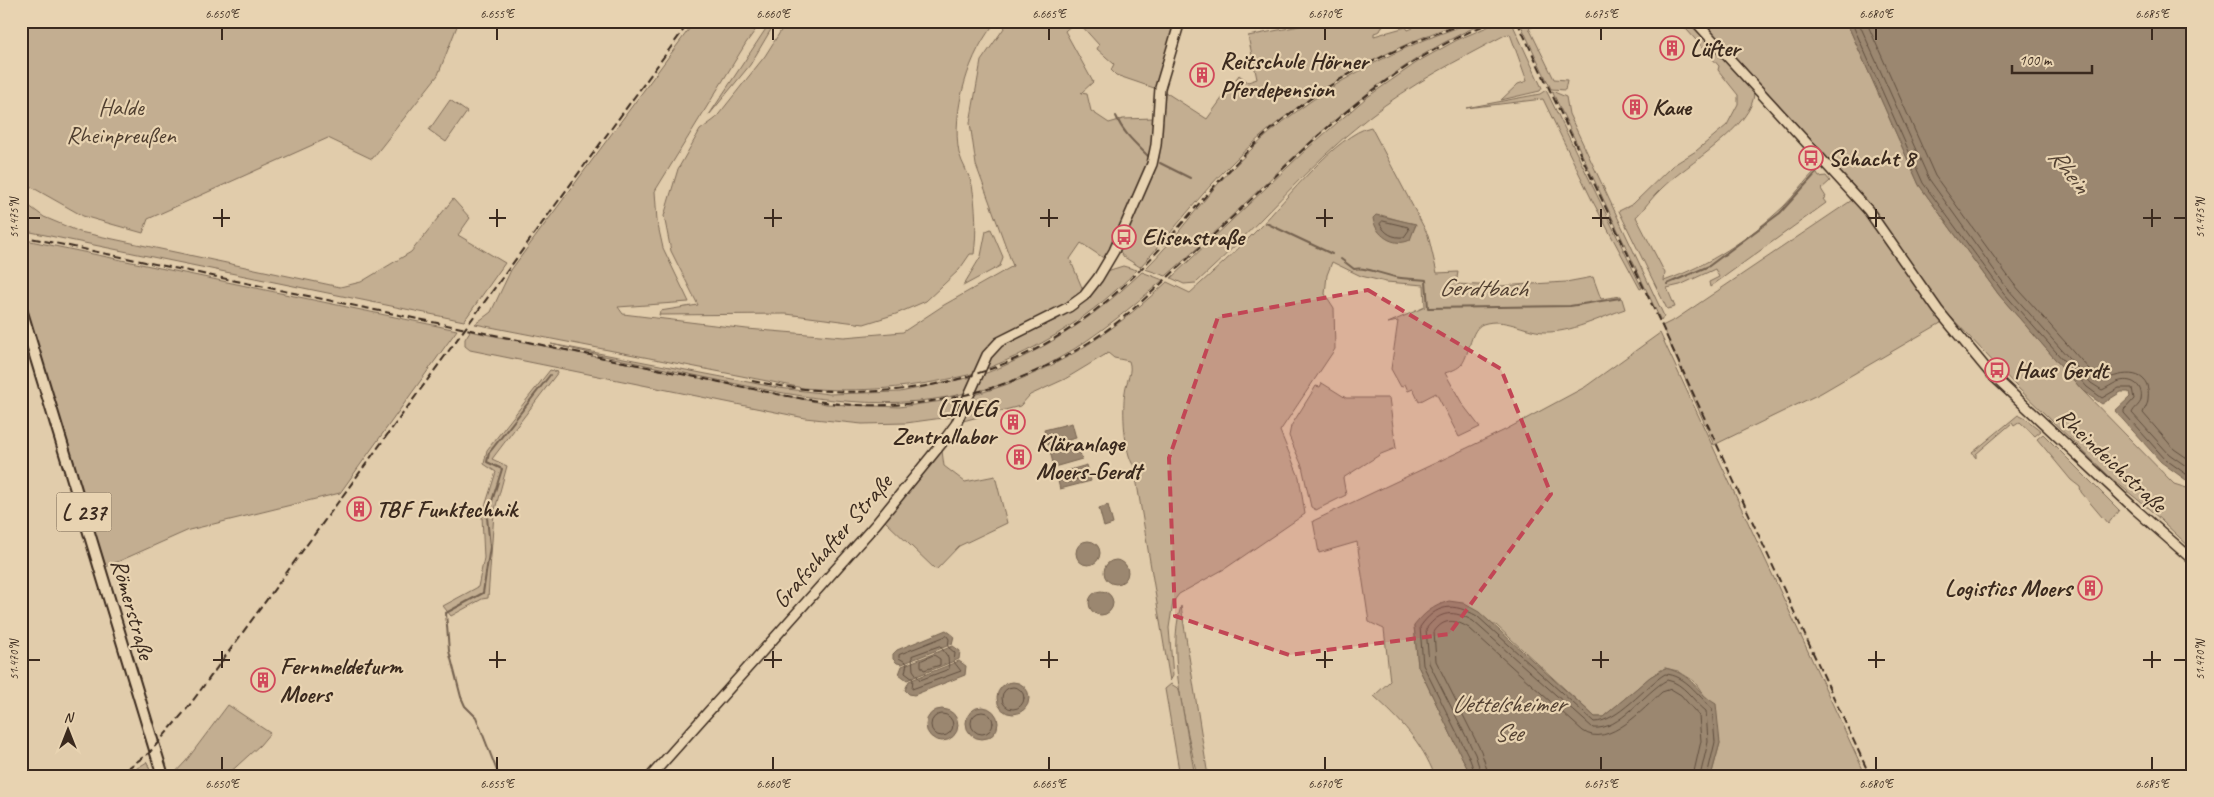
<svg xmlns="http://www.w3.org/2000/svg" width="2214" height="797" viewBox="0 0 2214 797" font-family="Caveat,sans-serif">
<style>
.green{fill:#c3ae91;stroke:#7f6c58;fill-rule:evenodd}
.water{fill:#9b8770;stroke:#75624f}
.lines{fill:none;stroke-linecap:round;stroke-linejoin:round}
.shore{stroke:#614f3f;stroke-width:1}
.stream{stroke:#75624f;stroke-width:2}
.secondary-casing{stroke:#3b2a1e;stroke-width:12}
.primary-casing{stroke:#3b2a1e;stroke-width:14}
.secondary{stroke:#e8d3b1;stroke-width:9}
.primary{stroke:#e8d3b1;stroke-width:10}
.rail{stroke:#3b2a1e;stroke-width:2;stroke-dasharray:8 4;stroke-linecap:butt}
.marked{fill:#c24655;fill-opacity:0.2;stroke:#c24655;stroke-width:4;stroke-dasharray:10 6;stroke-linejoin:round}
.ticks{fill:none;stroke:#3b2a1e;stroke-width:2}
.labels{text-anchor:middle;stroke-width:4.5;stroke-linejoin:round;paint-order:stroke}
.shield{fill:#e8d3b1;stroke:#6f5d4a;stroke-width:1}
.shield-label{font-size:22px;font-weight:bold;fill:#3b2a1e}
.poi-label{font-size:24px;font-weight:bold;fill:#3b2a1e;stroke:#e8d3b1;text-anchor:start}
.park-label{font-size:24px;fill:#4f3e2f;stroke:#e8d3b1}
.street-label{font-size:24px;fill:#3b2a1e;stroke:#e8d3b1}
.water-label{font-size:25px;font-style:italic;fill:#534132;stroke:#e8d3b1}
.neatline{fill:none;stroke:#3b2a1e;stroke-width:2}
.ticks-label{font-size:12px;text-anchor:middle;fill:#3b2a1e}
</style>
<rect width="100%" height="100%" fill="#e1ccab"/>
<filter id="ink" filterUnits="userSpaceOnUse"><feTurbulence type="fractalNoise" baseFrequency=".02" numOctaves="2"/><feDisplacementMap in="SourceGraphic" scale="10" xChannelSelector="R" yChannelSelector="G"/><feConvolveMatrix kernelMatrix="1 2 1 2 8 2 1 2 1" color-interpolation-filters="sRGB"/></filter>
<g filter="url(#ink)">
<g class="green">
<polygon points="21,21 459,21 438,75 372,159 328,138 148,219 143,233 83,216 21,181"/>
<path d="M 695,21 L 762,21 L 746,43 L 655,191 L 657,221 L 663,248 L 689,302 L 618,307 L 623,314 L 747,329 L 844,337 L 903,332 L 944,305 L 1013,266 L 976,165 L 970,123 L 981,61 L 1009,21 L 1076,21 L 1065,31 L 1093,82 L 1081,93 L 1087,94 L 1091,111 L 1109,123 L 1123,119 L 1154,118 C 1153,169 1127,214 1105,259 L 1081,243 L 1070,259 L 1083,290 L 1072,301 L 993,343 L 982,355 L 974,373 L 968,375 C 910,388 862,393 803,388 L 475,324 L 491,312 L 511,270 Z"/>
<polygon points="771,21 776,21 750,65 709,115"/>
<path d="M 787,21 L 997,21 C 969,51 951,112 959,153 C 962,164 969,174 972,185 C 976,207 977,232 974,254 L 970,254 L 959,270 L 926,301 L 896,314 L 864,324 L 786,314 L 659,315 L 660,311 L 698,305 L 671,251 L 664,216 L 678,169 L 700,130 L 715,119 L 765,56 Z"/>
<polygon points="1082,21 1169,21 1174,28 1157,89 1116,75 1111,70 1114,64 1097,49 1099,45 1080,24"/>
<path d="M 1325,21 L 1385,21 L 1380,31 L 1374,33 L 1374,36 L 1406,27 L 1408,30 L 1413,28 L 1412,24 L 1421,21 L 1465,21 C 1377,52 1300,96 1233,162 C 1200,194 1172,233 1140,267 L 1124,257 L 1119,250 L 1122,242 L 1159,158 L 1162,90 L 1207,119 L 1239,75 L 1248,82 L 1257,79 L 1248,36 Z"/>
<path d="M 1477,21 L 1489,21 C 1358,75 1271,186 1166,276 L 1145,269 C 1176,239 1200,202 1230,171 C 1297,99 1383,51 1477,21 Z"/>
<path d="M 1501,21 L 1511,21 L 1542,88 L 1540,91 L 1501,100 L 1518,84 L 1527,81 L 1510,34 L 1505,35 C 1458,60 1411,84 1369,117 C 1306,166 1255,230 1196,283 L 1184,284 L 1171,278 L 1308,148 L 1366,98 L 1419,61 L 1457,40 Z"/>
<polygon points="1519,21 1550,21 1529,28 1554,79 1567,80 1565,90 1551,89"/>
<path d="M 1679,21 L 1689,21 L 1754,92 C 1755,126 1685,165 1662,188 C 1652,197 1645,208 1636,217 L 1665,273 L 1664,281 C 1709,265 1749,239 1784,206 C 1795,195 1804,182 1815,171 L 1819,177 L 1826,176 L 1830,181 L 1821,189 L 1826,197 L 1823,199 L 1826,203 L 1710,287 L 1709,282 L 1719,277 L 1715,269 L 1680,285 L 1667,288 L 1675,307 L 1667,309 L 1619,211 L 1633,204 L 1672,166 L 1696,151 L 1727,125 L 1738,104 L 1738,95 L 1718,70 L 1719,66 Z"/>
<polygon points="1702,21 1846,21 1919,185 1999,295 2083,391 2174,484 2193,490 2193,550 2148,508 2111,478 2016,386 1951,317 1821,393 1714,445 1662,326 1676,319 1861,194"/>
<polygon points="1546,90 1642,288 1640,289 1592,200 1543,99 1466,108 1540,94"/>
<polygon points="1552,91 1566,97 1569,114 1664,316 1661,321"/>
<polygon points="450,100 467,112 446,142 429,130"/>
<path d="M 1371,127 L 1428,235 L 1437,273 L 1458,272 L 1456,284 L 1499,286 L 1566,282 L 1593,277 L 1601,299 L 1621,296 L 1625,309 C 1599,318 1571,333 1544,332 C 1523,331 1505,317 1483,324 C 1470,329 1470,353 1462,364 C 1458,369 1451,371 1445,373 L 1463,405 L 1480,427 L 1459,437 L 1436,393 L 1419,402 L 1413,389 L 1408,391 L 1405,384 L 1401,387 L 1391,369 L 1398,321 L 1388,323 L 1425,307 L 1424,285 L 1386,282 L 1361,276 L 1332,262 L 1327,275 L 1325,294 L 1334,308 L 1335,349 L 1280,431 L 1299,477 L 1305,514 L 1226,568 L 1179,594 L 1173,602 L 1169,628 L 1173,676 L 1170,681 L 1134,466 C 1124,454 1122,408 1125,392 C 1126,381 1133,372 1129,361 L 1114,358 L 1108,353 L 1065,379 L 1030,395 L 1020,406 L 963,421 L 973,395 C 1053,373 1106,338 1167,282 L 1190,293 C 1214,271 1238,250 1260,227 C 1285,201 1337,134 1371,127 ZM 1381,215 L 1416,225 L 1410,237 Z"/>
<polygon points="453,199 470,218 458,235 505,263 464,321 21,230 21,200 44,217 80,232 340,287 361,282 411,252"/>
<polygon points="991,229 1003,257 1000,266 963,286 981,256 986,231"/>
<polygon points="21,239 457,330 340,493 189,530 106,567 49,388 21,291"/>
<path d="M 1123,266 L 1137,270 C 1093,315 1042,348 983,370 L 993,353 L 1002,345 L 1058,319 L 1074,308 L 1107,271 Z"/>
<path d="M 1142,272 L 1163,280 C 1107,328 1049,376 974,392 L 981,375 C 1044,352 1094,317 1142,272 Z"/>
<polygon points="470,331 826,404 899,407 964,398 957,416 906,423 862,424 805,418 470,350 465,346 465,339"/>
<path d="M 1660,333 L 1866,776 L 1711,776 L 1720,743 L 1706,698 L 1694,681 L 1678,671 L 1665,668 L 1650,677 L 1603,717 L 1595,717 L 1496,625 L 1414,626 L 1418,666 L 1471,776 L 1435,776 C 1421,741 1401,721 1374,696 L 1390,681 L 1384,629 L 1369,622 L 1357,542 L 1319,553 L 1313,521 L 1505,430 L 1585,387 Z"/>
<path d="M 551,344 L 779,388 L 829,394 L 900,392 L 972,377 L 966,393 C 877,415 790,395 703,377 C 652,366 601,356 551,344 Z"/>
<polygon points="550,370 558,372 492,459 507,466 494,513 488,598 482,599 451,616 443,606 478,587 484,558 482,516 496,472 484,464 487,450"/>
<polygon points="1322,383 1346,398 1389,398 1396,448 1381,454 1343,478 1346,495 1316,510 1311,507 1302,466 1289,436 1291,426 1316,386 1320,387"/>
<polygon points="2018,415 2026,419 2041,431 2035,436 2020,422 2014,426 2012,423 1976,454 1976,458 1972,453"/>
<polygon points="2043,434 2119,510 2108,524 2081,492 2080,487 2071,480 2037,439"/>
<polygon points="942,451 944,466 965,482 995,476 1007,523 959,546 936,570 885,521"/>
<path d="M 1181,606 L 1208,776 L 1197,776 C 1187,726 1166,655 1181,606 Z"/>
<polygon points="1171,684 1179,689 1195,776 1180,776 1165,689"/>
<polygon points="228,705 270,733 260,745 226,776 172,776 186,761"/>
<polygon points="147,762 152,776 124,776"/>
</g>
<g class="water">
<polygon points="1846,21 2180,21 2193,35 2193,485 2161,462 2115,411 2130,397 2129,392 2121,392 2102,404 2083,391 1999,295 1919,185"/>
<path d="M 1376,215 L 1416,224 L 1410,240 C 1394,248 1375,235 1373,218 Z"/>
<polygon points="1072,423 1076,438 1048,445 1044,430"/>
<polygon points="1077,444 1082,459 1054,467 1050,451"/>
<polygon points="1087,465 1091,481 1060,489 1056,474"/>
<polygon points="1108,505 1113,524 1104,527 1099,508"/>
<circle cx="1088" cy="553" r="12"/>
<circle cx="1116" cy="572" r="12"/>
<circle cx="1101" cy="603" r="12"/>
<path d="M 1449,601 L 1463,603 L 1479,612 L 1595,717 L 1603,717 L 1650,677 L 1665,668 C 1695,675 1694,691 1716,704 L 1720,743 L 1711,776 L 1471,776 L 1418,666 L 1414,626 C 1424,613 1433,606 1449,601 Z"/>
<polygon points="946,630 954,636 952,644 902,664 897,663 893,659 893,654 897,650"/>
<polygon points="953,646 960,651 959,659 907,680 899,674 902,666"/>
<polygon points="959,661 966,666 965,675 914,695 909,694 905,690 909,681"/>
<circle cx="1013" cy="698" r="16"/>
<circle cx="982" cy="723" r="16"/>
<circle cx="942" cy="725" r="16"/>
</g>
<g class="lines">
<g class="shore">
<polyline points="1851,21 1923,183 2003,292 2087,387 2102,398 2119,388 2132,388 2134,399 2124,410 2124,413 2165,459 2193,479"/>
<path d="M 1858,21 L 1929,179 L 2007,288 L 2091,383 L 2102,390 C 2107,388 2112,384 2117,382 C 2130,377 2144,384 2141,400 C 2140,405 2134,408 2132,413 L 2169,454 L 2193,471"/>
<path d="M 1866,21 L 1935,176 L 2013,283 L 2096,377 L 2103,381 C 2122,371 2152,368 2148,399 C 2148,405 2144,409 2143,413 L 2174,449 L 2193,462"/>
<path d="M 1383,221 L 1408,227 L 1409,230 L 1404,237 C 1393,238 1385,234 1380,224 Z"/>
<polygon points="1082,472 1085,475 1083,478 1066,482 1063,481 1064,477"/>
<polygon points="947,636 949,639 948,647 955,653 954,662 961,671 912,689 913,679 905,673 907,663 899,658 899,655"/>
<polygon points="940,646 948,657 949,669 920,680 913,670 912,656"/>
<polygon points="934,655 940,659 940,665 924,670 921,666 921,661"/>
<circle cx="1013" cy="698" r="11"/>
<circle cx="982" cy="723" r="11"/>
<circle cx="942" cy="725" r="11"/>
<path d="M 1476,776 L 1469,757 L 1423,665 L 1420,627 C 1436,604 1453,602 1477,616 L 1594,722 C 1618,722 1645,686 1665,674 C 1686,675 1697,695 1712,708 L 1715,742 L 1707,776"/>
<path d="M 1482,776 L 1475,754 L 1429,663 L 1426,629 C 1440,610 1454,610 1473,621 L 1593,728 C 1620,731 1644,692 1667,680 C 1684,683 1693,701 1706,711 L 1708,742 L 1700,776"/>
<path d="M 1489,776 L 1481,751 L 1436,661 L 1434,632 C 1444,617 1456,620 1469,628 L 1583,731 C 1608,749 1644,708 1662,692 L 1671,689 L 1681,695 L 1699,716 L 1701,741 L 1693,776"/>
</g>
<g class="stream">
<path d="M 1116,116 C 1123,133 1135,143 1148,156"/>
<polyline points="1160,163 1190,178"/>
<polyline points="1266,223 1332,254"/>
<path d="M 1341,259 L 1354,269 C 1367,266 1387,277 1401,278 C 1409,279 1418,279 1426,280 L 1428,308 L 1570,306 L 1620,298"/>
<polyline points="1667,284 1709,266 1780,213 1817,172"/>
<polyline points="499,776 476,717 465,706 461,697 449,651 446,613 483,593 490,547 487,517 502,469 487,462 489,453 550,375"/>
</g>
<g class="secondary-casing">
<g id="secondary">
<polyline points="1695,21 1868,210 1938,310 1990,373 2135,509 2193,560"/>
<polyline points="651,776 876,524 942,443 956,424 987,355 999,342 1069,307 1084,296 1098,278 1114,251 1152,164 1156,145 1160,88 1180,21"/>
</g>
</g>
<g class="primary-casing">
<polyline id="primary" points="21,309 163,776"/>
</g>
<use href="#secondary" class="secondary"/>
<use href="#primary" class="primary"/>
<g class="rail">
<polyline points="1517,21 1662,326 1870,776"/>
<path d="M 21,236 L 777,394 C 804,399 830,404 857,405 C 941,408 1021,387 1091,341 C 1124,320 1153,291 1182,264 C 1218,231 1254,197 1290,162 C 1351,104 1415,52 1495,21"/>
<path d="M 752,381 C 898,410 1028,382 1135,275 C 1180,230 1217,177 1265,135 C 1324,81 1396,46 1472,21"/>
<polyline points="117,776 149,753 186,710 690,21"/>
</g>
</g>
</g>
<path class="marked" d="M 1368,290 L 1501,369 L 1551,494 L 1449,634 L 1289,655 L 1175,616 L 1169,458 L 1218,317 Z"/>
<path class="ticks" d="M 222,28 L 222,40M 497,28 L 497,40M 773,28 L 773,40M 1049,28 L 1049,40M 1325,28 L 1325,40M 1601,28 L 1601,40M 1876,28 L 1876,40M 2152,28 L 2152,40M 222,209 L 222,227M 497,209 L 497,227M 773,209 L 773,227M 1049,209 L 1049,227M 1325,209 L 1325,227M 1601,209 L 1601,227M 1876,209 L 1876,227M 2152,209 L 2152,227M 28,218 L 40,218M 213,218 L 230,218M 489,218 L 506,218M 764,218 L 782,218M 1040,218 L 1058,218M 1316,218 L 1333,218M 1592,218 L 1609,218M 1868,218 L 1885,218M 2143,218 L 2161,218M 2174,218 L 2186,218M 222,651 L 222,668M 497,651 L 497,668M 773,651 L 773,668M 1049,651 L 1049,668M 1325,651 L 1325,668M 1601,651 L 1601,668M 1876,651 L 1876,668M 2152,651 L 2152,668M 28,660 L 40,660M 213,660 L 230,660M 489,660 L 506,660M 764,660 L 782,660M 1040,660 L 1058,660M 1316,660 L 1333,660M 1592,660 L 1609,660M 1868,660 L 1885,660M 2143,660 L 2161,660M 2174,660 L 2186,660M 222,757 L 222,770M 497,757 L 497,770M 773,757 L 773,770M 1049,757 L 1049,770M 1325,757 L 1325,770M 1601,757 L 1601,770M 1876,757 L 1876,770M 2152,757 L 2152,770"/>
<defs>
<g id="building-ring" transform="scale(1.25)"><circle r="9.5" fill="#e8d3b1" stroke="#d1495b" stroke-width="1.5"/><path d="M-4-6H4V6H1V3H-1V6H-4ZM-2.5-4.3h1.7v1.8h-1.7ZM.8-4.3h1.7v1.8H.8ZM-2.5-1h1.7V.8h-1.7ZM.8-1h1.7V.8H.8Z" fill="#d1495b"/></g>
<g id="bus-ring" transform="scale(1.25)"><circle r="9.5" fill="#e8d3b1" stroke="#d1495b" stroke-width="1.5"/><path d="M-5-6H5V4H4V6H2V4H-2V6H-4V4H-5ZM-3.5-4V0h7V-4ZM-3.5 1.2v1.5H-2V1.2ZM2 1.2v1.5H3.5V1.2Z" fill="#d1495b"/></g>
</defs>
<g fill-rule="evenodd">
<use href="#building-ring" x="1672" y="48"/>
<use href="#building-ring" x="1202" y="75"/>
<use href="#building-ring" x="1635" y="107"/>
<use href="#bus-ring" x="1811" y="158"/>
<use href="#bus-ring" x="1124" y="237"/>
<use href="#bus-ring" x="1997" y="370"/>
<use href="#building-ring" x="1013" y="422"/>
<use href="#building-ring" x="1019" y="457"/>
<use href="#building-ring" x="359" y="509"/>
<use href="#building-ring" x="2090" y="588"/>
<use href="#building-ring" x="263" y="680"/>
</g>
<g class="labels">
<rect class="shield" x="56.5" y="492.5" width="55" height="39" rx="4"/>
<g class="shield-label">
<text x="84" y="520">L 237</text>
</g>
<g class="poi-label">
<text x="1690" y="56">Lüfter</text>
<text x="1220" y="69">Reitschule Hörner<tspan x="1220" dy="28">Pferdepension</tspan></text>
<text x="1652" y="115">Kaue</text>
<text x="1828" y="166">Schacht 8</text>
<text x="1142" y="245">Elisenstraße</text>
<text x="2014" y="378">Haus Gerdt</text>
<text x="996" y="416" text-anchor="end">LINEG<tspan x="996" dy="28">Zentrallabor</tspan></text>
<text x="1036" y="451">Kläranlage<tspan x="1036" dy="28">Moers-Gerdt</tspan></text>
<text x="376" y="517">TBF Funktechnik</text>
<text x="2072" y="596" text-anchor="end">Logistics Moers</text>
<text x="280" y="674">Fernmeldeturm<tspan x="280" dy="28">Moers</tspan></text>
</g>
<g class="park-label">
<text x="121" y="115">Halde<tspan x="121" dy="28">Rheinpreußen</tspan></text>
</g>
<g class="street-label">
<text transform="translate(2112 460) rotate(43)" y="8">Rheindeichstraße</text>
<text transform="translate(832 541) rotate(-49)" y="8">Grafschafter Straße</text>
<text transform="translate(133 609) rotate(74)" y="8">Römerstraße</text>
</g>
<g class="water-label">
<text transform="translate(2070 170) rotate(51)" y="9">Rhein</text>
<text transform="translate(1483 287) rotate(1)" y="9">Gerdtbach</text>
<text x="1508" y="712">Uettelsheimer<tspan x="1508" dy="29">See</tspan></text>
</g>
</g>
<rect width="2214" height="797" fill="none" stroke="#e8d3b1" stroke-width="55"/>
<g transform="translate(68 730)" stroke="#e8d3b1" stroke-width="4" paint-order="stroke">
<path d="M0-4L9 19L0 12L-9 19Z" fill="#3b2a1e"/>
<text y="-8" font-size="14" font-weight="bold" text-anchor="middle" fill="#3b2a1e">N</text>
</g>
<path d="M2012 65v8h80v-8" fill="none" stroke="#3b2a1e" stroke-width="2.5"/>
<text x="2019" y="65" font-size="15" fill="#3b2a1e" stroke="#e8d3b1" stroke-width="4" paint-order="stroke">100 m</text>
<rect x="28" y="28" width="2158" height="742" class="neatline"/>
<g class="ticks-label">
<text x="222" y="18">6.650°E</text>
<text x="497" y="18">6.655°E</text>
<text x="773" y="18">6.660°E</text>
<text x="1049" y="18">6.665°E</text>
<text x="1325" y="18">6.670°E</text>
<text x="1601" y="18">6.675°E</text>
<text x="1876" y="18">6.680°E</text>
<text x="2152" y="18">6.685°E</text>
<text transform="translate(14 218) rotate(-90)" y="4">51.475°N</text>
<text transform="translate(2200 218) rotate(-90)" y="4">51.475°N</text>
<text transform="translate(14 660) rotate(-90)" y="4">51.470°N</text>
<text transform="translate(2200 660) rotate(-90)" y="4">51.470°N</text>
<text x="222" y="788">6.650°E</text>
<text x="497" y="788">6.655°E</text>
<text x="773" y="788">6.660°E</text>
<text x="1049" y="788">6.665°E</text>
<text x="1325" y="788">6.670°E</text>
<text x="1601" y="788">6.675°E</text>
<text x="1876" y="788">6.680°E</text>
<text x="2152" y="788">6.685°E</text>
</g>
</svg>
